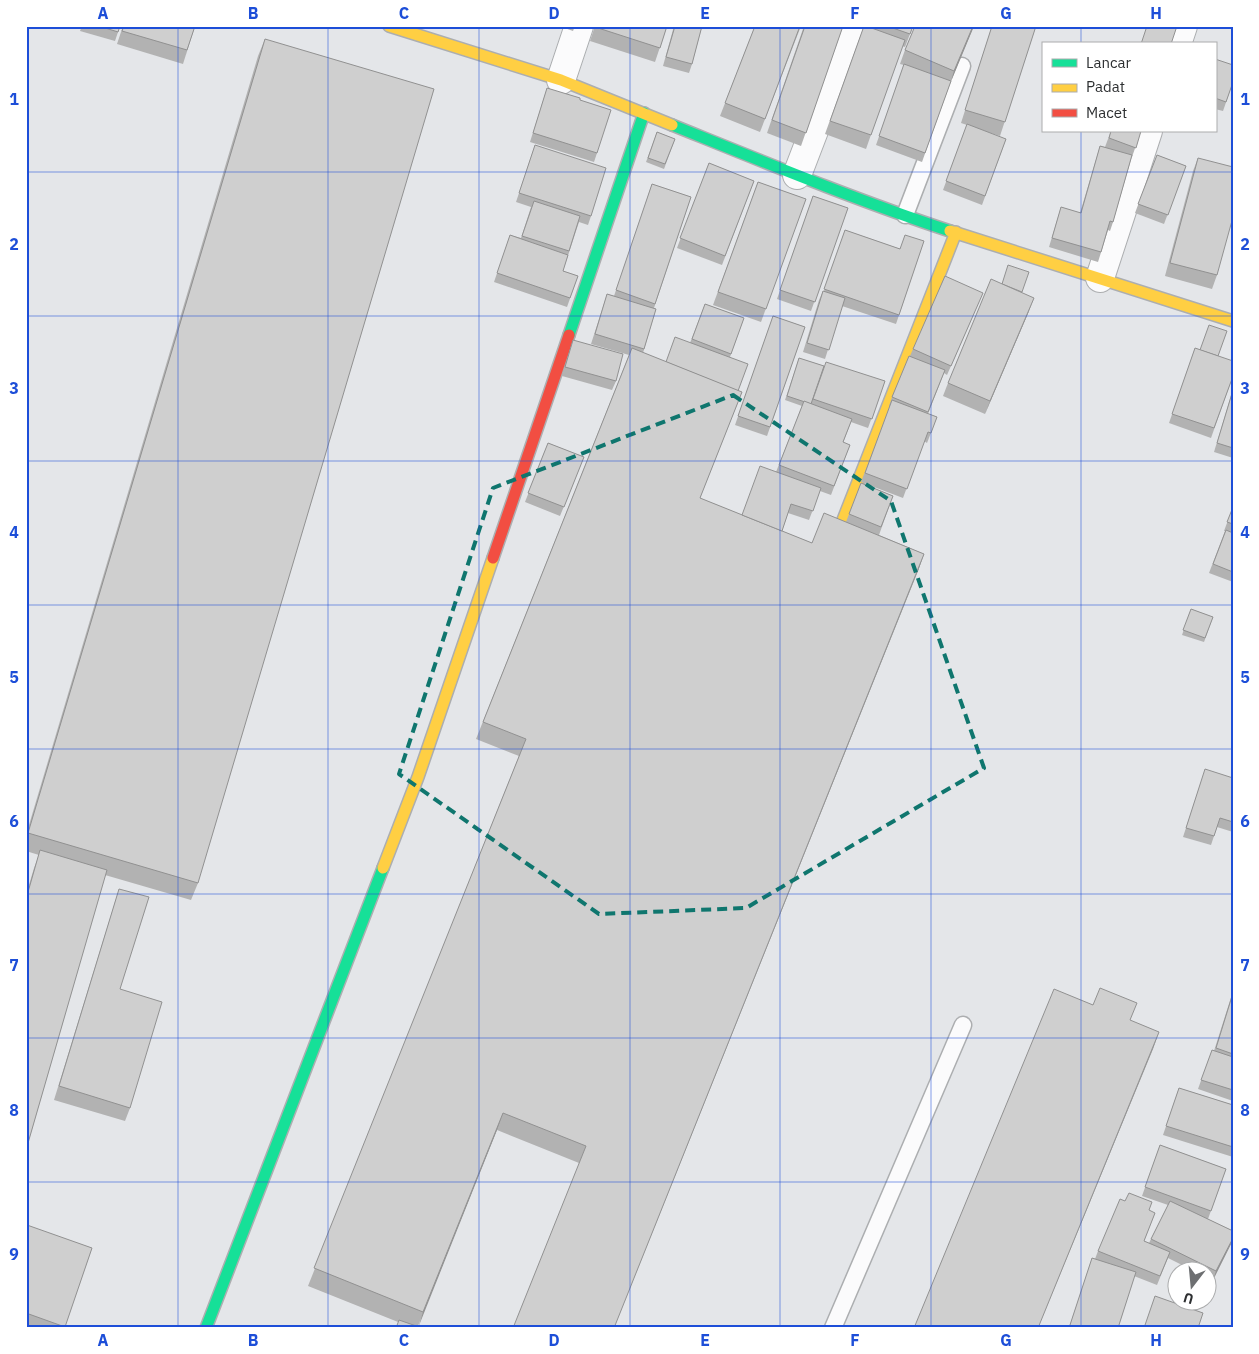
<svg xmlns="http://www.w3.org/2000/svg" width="1259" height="1354" viewBox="0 0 1259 1354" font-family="'IBM Plex Sans',sans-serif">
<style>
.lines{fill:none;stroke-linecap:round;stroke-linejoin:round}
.lane-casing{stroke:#acaeb0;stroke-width:19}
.street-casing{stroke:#acaeb0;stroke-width:30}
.fast-casing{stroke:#acaeb0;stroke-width:14}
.slow-casing{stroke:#acaeb0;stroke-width:14}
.jam-casing{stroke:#acaeb0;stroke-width:14}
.lane{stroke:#fbfbfc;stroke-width:16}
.street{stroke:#fbfbfc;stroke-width:28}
.fast{stroke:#16e098;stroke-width:11}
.slow{stroke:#ffcf43;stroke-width:11}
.jam{stroke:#f24e42;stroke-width:11}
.wall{fill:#b2b2b2}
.shaded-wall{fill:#919191}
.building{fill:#cfcfcf;stroke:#919191}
.marked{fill:none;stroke:#0f766e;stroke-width:4;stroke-dasharray:10 6;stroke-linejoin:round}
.grid{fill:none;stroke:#1d4ed8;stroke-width:1;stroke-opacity:0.55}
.neatline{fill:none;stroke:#1d4ed8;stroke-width:2}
.grid-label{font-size:16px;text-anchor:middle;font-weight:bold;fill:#1d4ed8}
</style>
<rect width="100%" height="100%" fill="#e4e6e9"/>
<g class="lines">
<g class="lane-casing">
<g id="lane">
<polyline points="905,215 962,66"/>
<polyline points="833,1328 963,1025"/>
</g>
</g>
<g class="street-casing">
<g id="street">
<polyline points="1177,44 1183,26"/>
<polyline points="561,80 579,26"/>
<polyline points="797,175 854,26"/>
<polyline points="1100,278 1148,131"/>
</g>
</g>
<g class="fast-casing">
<g id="fast">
<path d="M 672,125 C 764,162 856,200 950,231"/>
<polyline points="569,335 644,113"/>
<polyline points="206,1328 383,868"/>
</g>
</g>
<g class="slow-casing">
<g id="slow">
<polyline points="389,26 561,80 672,125"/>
<polyline points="950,231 1233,321"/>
<polyline points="843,520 956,232"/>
<polyline points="383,868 418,777 493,558"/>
</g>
</g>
<g class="jam-casing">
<polyline id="jam" points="493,558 569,335"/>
</g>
<use href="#lane" class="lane"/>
<use href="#street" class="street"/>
<use href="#fast" class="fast"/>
<use href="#slow" class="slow"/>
<use href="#jam" class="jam"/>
</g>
<g class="wall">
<polygon points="82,26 120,26 115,41 80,31"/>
<polygon points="123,26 195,26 183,64 117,44"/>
<polygon points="559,26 575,26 573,31"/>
<polygon points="595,26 667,26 655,62 590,41"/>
<polygon points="674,26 702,26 692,64 689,73 663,66"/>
<polygon points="755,26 801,26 760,132 720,116"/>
<polygon points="804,26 843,26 801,146 767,133"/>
<polygon points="864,26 869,27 870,26 913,26 905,47 902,46 866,149 825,134"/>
<polygon points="974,26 951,81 922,162 876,145 904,65 900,64 905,50"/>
<polygon points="992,26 1036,26 1000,136 981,130 1006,139 982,205 943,190 967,125 961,123"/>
<polygon points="265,39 198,883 191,900 105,875 26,1150 26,895 34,868 39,855 26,851 26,835 258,56"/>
<polygon points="1215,59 1233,82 1223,111 1215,109"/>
<polygon points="547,88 580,100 597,153 594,162 530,142"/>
<polygon points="1111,131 1141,131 1132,157 1132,156 1113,222 1110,231 1108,230 1098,262 1049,247 1061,207 1080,213 1100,146 1105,147"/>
<polygon points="657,132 675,139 664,169 646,162"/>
<polygon points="535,145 591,216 588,225 579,222 563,271 578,276 567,307 494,282 510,235 521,238 531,207 516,202"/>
<polygon points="1157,155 1186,166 1164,224 1135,213"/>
<polygon points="1198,158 1217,275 1212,289 1165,276 1193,171"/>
<polygon points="709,163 754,181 722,265 677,248"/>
<polygon points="758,182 806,199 761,322 713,305"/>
<polygon points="652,184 691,197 654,308 656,309 643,353 666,362 690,343 705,304 744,318 730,357 738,391 742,392 700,498 742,515 776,472 802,406 785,400 799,358 824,366 885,381 868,428 851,422 843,443 850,445 831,495 820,491 809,520 788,513 782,531 812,543 846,522 861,483 893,496 879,535 924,554 918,571 579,1163 497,1130 418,1326 398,1322 308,1286 519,756 476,739 629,355 591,344 607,294 614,296"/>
<polygon points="813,196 848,208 811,311 777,299"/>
<polygon points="845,230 900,249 924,241 896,324 842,306 825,359 803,352 819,300 823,291 824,291"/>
<polygon points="1022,292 1029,311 985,414 943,396 948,383"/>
<polygon points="979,302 947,375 944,373 928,414 937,417 927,443 924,441 903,498 861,482 890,406 889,406 892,397 913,349"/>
<polygon points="773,316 805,327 767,436 735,425"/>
<polygon points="573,340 616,381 612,390 562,376"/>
<polygon points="1195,348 1218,356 1233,376 1211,438 1169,423"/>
<polygon points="1233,389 1233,458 1214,452"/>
<polygon points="548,443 584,457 560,516 525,502"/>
<polygon points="1233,507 1233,582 1209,573 1225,531 1224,531"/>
<polygon points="1191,609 1213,617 1204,642 1182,635"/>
<polygon points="1233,778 1233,832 1217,827 1211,845 1183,837 1202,779"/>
<polygon points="119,889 120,989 130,1108 125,1121 54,1100 115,902"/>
<polygon points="1233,991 1233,1101 1198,1089 1212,1050 1214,1051"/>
<polygon points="1179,1088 1233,1105 1233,1157 1163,1135"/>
<polygon points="1160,1145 1226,1169 1208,1219 1233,1231 1233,1240 1213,1280 1206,1277 1206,1272 1196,1272 1168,1258 1157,1285 1134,1276 1118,1328 1069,1328 1092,1258 1095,1259 1098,1251 1149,1211 1155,1213 1144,1241 1149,1243 1168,1205 1142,1196"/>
<polygon points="26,1226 92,1248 64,1328 26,1328"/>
</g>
<g class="shaded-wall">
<polygon points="973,26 974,26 950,84 954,71"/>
<polygon points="1034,298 1029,311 985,414 990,401"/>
<polygon points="924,554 918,571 614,1328"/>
<polygon points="1159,1032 1153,1049 1038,1328"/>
<polygon points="503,1113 497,1130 418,1328 423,1312"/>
<polygon points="1233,1238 1233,1240 1213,1280 1216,1271"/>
</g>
<g class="building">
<polygon points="99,26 120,26 118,32"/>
<polygon points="124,26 195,26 187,50 122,31"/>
<polygon points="596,26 667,26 660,48 595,27"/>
<polygon points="675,26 702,26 692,64 666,57"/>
<polygon points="755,26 800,26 765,119 725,103"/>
<polygon points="805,26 843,26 806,133 772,120"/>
<polygon points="864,26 866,26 905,40 871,135 830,121"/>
<polygon points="887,26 913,26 910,34"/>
<polygon points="915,26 973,26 954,71 905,50"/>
<polygon points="992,26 1036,26 1005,122 965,110"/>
<polygon points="1147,26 1177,26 1171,44 1141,44"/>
<polygon points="265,39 434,89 198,883 28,833"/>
<polygon points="1215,59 1233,65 1233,82 1226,102 1215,98"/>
<polygon points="904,64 951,81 925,153 879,136"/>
<polygon points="547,88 580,98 580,100 611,110 597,153 533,133"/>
<polygon points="967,124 1006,139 985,196 946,181"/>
<polygon points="1111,131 1141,131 1136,148 1109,138"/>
<polygon points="657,132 675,139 665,164 648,158"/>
<polygon points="535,145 606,168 591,216 519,193"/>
<polygon points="1100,146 1132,155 1113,222 1110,221 1101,252 1052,238 1061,207 1081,213"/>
<polygon points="1157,155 1186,166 1168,215 1138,204"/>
<polygon points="1198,158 1233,167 1233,217 1217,275 1170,263"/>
<polygon points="709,163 754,181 725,256 680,238"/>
<polygon points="758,182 806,199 766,309 718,292"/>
<polygon points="652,184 691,197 655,304 616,290"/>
<polygon points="813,196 848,208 815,302 780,290"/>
<polygon points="534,201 580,216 569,251 522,236"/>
<polygon points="845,230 900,249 905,235 924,241 899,315 824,289"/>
<polygon points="510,235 568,255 563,271 578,276 570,298 497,273"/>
<polygon points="1008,265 1029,272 1022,292 1002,284"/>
<polygon points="945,276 983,293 951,366 913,349"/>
<polygon points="991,279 1034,298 990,401 948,383"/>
<polygon points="823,291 845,298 829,350 807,343"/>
<polygon points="607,294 656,309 644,349 595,334"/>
<polygon points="705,304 744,318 731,354 692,339"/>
<polygon points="773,316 805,327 770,427 738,416"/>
<polygon points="1209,325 1227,331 1218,356 1200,350"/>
<polygon points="675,337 748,364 738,391 666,362"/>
<polygon points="573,340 623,354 616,381 565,367"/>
<polygon points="632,348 742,392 700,498 812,543 824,513 924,554 614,1328 513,1328 586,1146 503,1113 423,1312 314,1268 526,739 483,722"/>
<polygon points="1195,348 1233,361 1233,376 1214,428 1172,414"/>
<polygon points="909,356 945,370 928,412 892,397"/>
<polygon points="799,358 824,366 811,404 787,396"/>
<polygon points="826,362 885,381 872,419 813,399"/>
<polygon points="1233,390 1233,448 1217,443"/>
<polygon points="892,400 937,417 931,433 928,432 907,489 865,473"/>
<polygon points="804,401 852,419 843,442 850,445 834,486 779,465"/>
<polygon points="548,443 584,457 564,507 528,493"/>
<polygon points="760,466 821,488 813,511 791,504 782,531 742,515"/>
<polygon points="861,483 893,496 881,527 849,514"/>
<polygon points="1233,507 1233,524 1227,522"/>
<polygon points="1226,530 1233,533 1233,572 1213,564"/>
<polygon points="1191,609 1213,617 1205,638 1183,630"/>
<polygon points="1205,769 1233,778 1233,822 1220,818 1214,836 1186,828"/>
<polygon points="40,850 107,870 26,1150 26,899"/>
<polygon points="119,889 149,897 120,989 162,1002 130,1108 59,1086"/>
<polygon points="1100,988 1137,1003 1130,1020 1159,1032 1038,1328 914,1328 1054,989 1093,1005"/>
<polygon points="1233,993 1233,1054 1216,1048"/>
<polygon points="1212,1050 1233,1057 1233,1090 1201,1080"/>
<polygon points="1179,1088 1233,1105 1233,1147 1166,1126"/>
<polygon points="1160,1145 1226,1169 1211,1211 1145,1187"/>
<polygon points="1129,1193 1152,1202 1149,1210 1155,1213 1144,1241 1170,1252 1160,1276 1098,1251 1120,1199 1125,1201"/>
<polygon points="1170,1201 1233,1231 1233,1238 1216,1271 1151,1239"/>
<polygon points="27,1225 92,1248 65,1327 26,1313"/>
<polygon points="1092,1258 1136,1272 1118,1328 1069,1328"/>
<polygon points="1155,1296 1203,1313 1198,1328 1144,1328"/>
<polygon points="399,1320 422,1328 396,1328"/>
</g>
<path class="marked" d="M 733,395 L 891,501 L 984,768 L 746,908 L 599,914 L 399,774 L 493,488 Z"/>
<path class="grid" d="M 178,26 L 178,1328M 328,26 L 328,1328M 479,26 L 479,1328M 630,26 L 630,1328M 780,26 L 780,1328M 931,26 L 931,1328M 1081,26 L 1081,44M 1081,131 L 1081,1328M 26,172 L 1233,172M 26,316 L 1233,316M 26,461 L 1233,461M 26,605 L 1233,605M 26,749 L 1233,749M 26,894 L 1233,894M 26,1038 L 1233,1038M 26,1182 L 1233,1182"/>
<rect width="1259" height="1354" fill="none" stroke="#ffffff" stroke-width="55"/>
<rect x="1042" y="42" width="175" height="90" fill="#ffffff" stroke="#abacad"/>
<rect x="1052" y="59" width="25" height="8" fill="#16e098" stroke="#abacad"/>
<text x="1086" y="68" font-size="15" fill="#2d2f31">Lancar</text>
<rect x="1052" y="84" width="25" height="8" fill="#ffcf43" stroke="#abacad"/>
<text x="1086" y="92" font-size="15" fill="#2d2f31">Padat</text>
<rect x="1052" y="109" width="25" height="8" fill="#f24e42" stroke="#abacad"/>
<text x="1086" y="118" font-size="15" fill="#2d2f31">Macet</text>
<g transform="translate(1192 1286) rotate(196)"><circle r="24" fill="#ffffff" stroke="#abacad"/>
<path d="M0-4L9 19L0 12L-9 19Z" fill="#6d6f71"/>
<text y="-8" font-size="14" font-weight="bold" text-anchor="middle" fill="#2d2f31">U</text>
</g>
<rect x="28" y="28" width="1204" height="1298" class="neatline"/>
<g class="grid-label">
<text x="103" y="19">A</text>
<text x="253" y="19">B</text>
<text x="404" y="19">C</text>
<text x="554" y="19">D</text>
<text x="705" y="19">E</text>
<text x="855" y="19">F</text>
<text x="1006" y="19">G</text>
<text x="1156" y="19">H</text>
<text x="14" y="105">1</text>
<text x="1245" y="105">1</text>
<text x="14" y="250">2</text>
<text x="1245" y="250">2</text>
<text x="14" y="394">3</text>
<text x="1245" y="394">3</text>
<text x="14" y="538">4</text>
<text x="1245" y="538">4</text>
<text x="14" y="683">5</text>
<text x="1245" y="683">5</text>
<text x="14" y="827">6</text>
<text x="1245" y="827">6</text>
<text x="14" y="971">7</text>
<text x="1245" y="971">7</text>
<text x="14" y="1116">8</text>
<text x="1245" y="1116">8</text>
<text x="14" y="1260">9</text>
<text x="1245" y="1260">9</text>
<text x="103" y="1346">A</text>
<text x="253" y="1346">B</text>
<text x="404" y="1346">C</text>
<text x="554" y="1346">D</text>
<text x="705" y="1346">E</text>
<text x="855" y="1346">F</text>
<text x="1006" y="1346">G</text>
<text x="1156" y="1346">H</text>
</g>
</svg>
